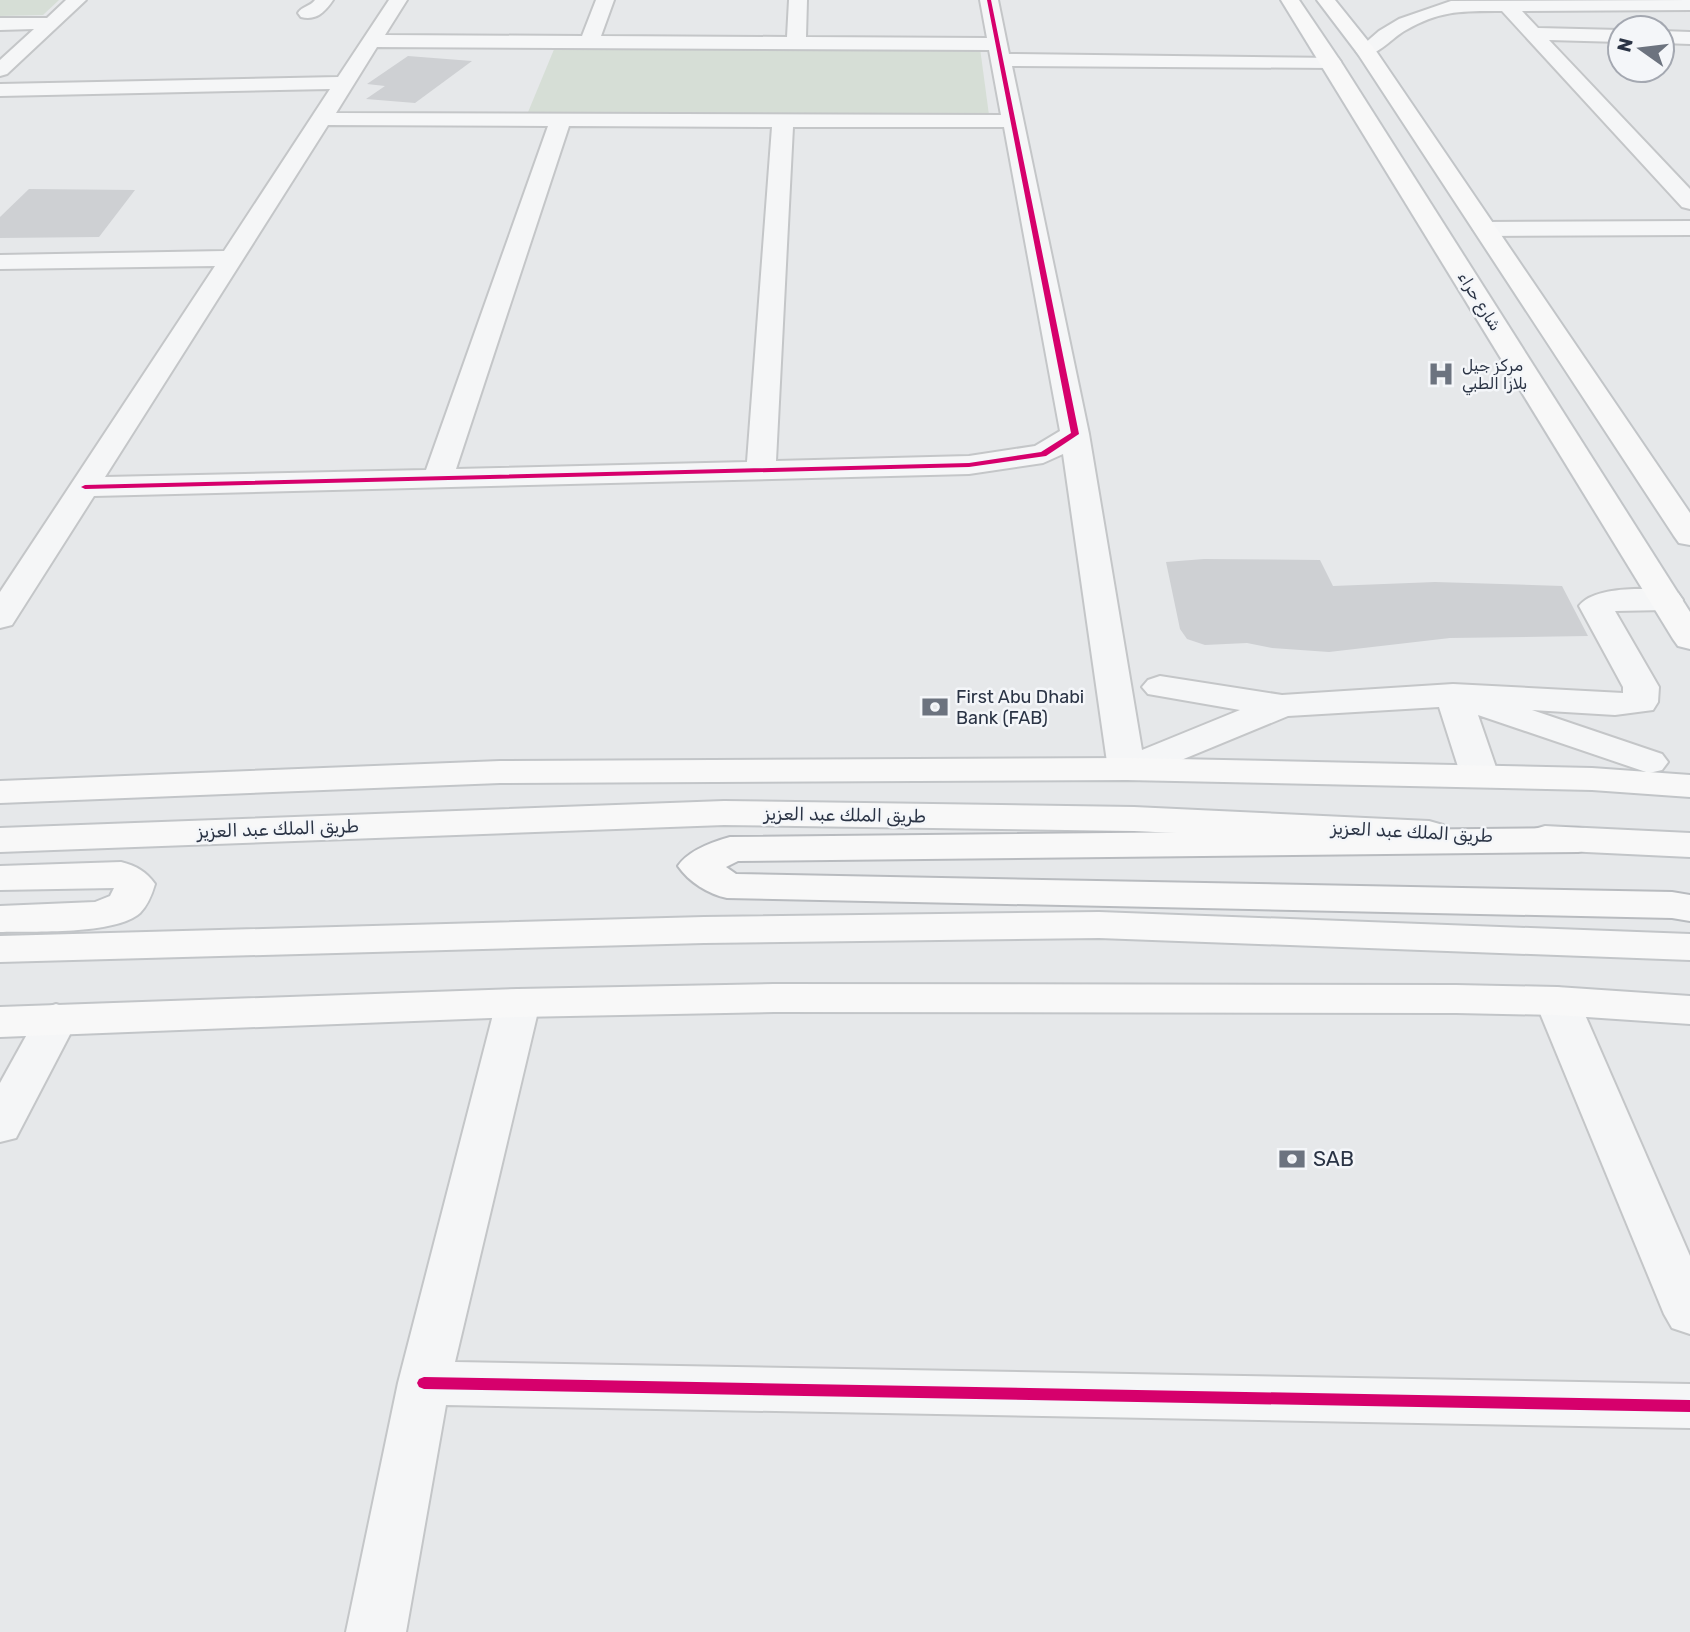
<svg xmlns="http://www.w3.org/2000/svg" width="1690" height="1632" viewBox="0 0 1690 1632" font-family="Rubik,Cairo,sans-serif">
<style>
.green{fill:#d6ded6}
.building{fill:#ced0d3}
.lines{fill:none;stroke-linecap:round;stroke-linejoin:round}
.minor-casing{stroke:#c4c6c8;stroke-width:4}
.major-casing{stroke:#c2c5c8;stroke-width:4}
.highway-casing{stroke:#b8bbbf;stroke-width:4}
.minor{fill:#f5f6f7;fill-rule:evenodd}
.major{fill:#f8f8f8;fill-rule:evenodd}
.highway{fill:#f8f8f8;fill-rule:evenodd}
.cycleway-casing{stroke:#f4f6f9;stroke-width:5}
.cycleway{fill:#d6006c;fill-rule:evenodd}
.labels{text-anchor:middle;stroke-width:5;stroke-linejoin:round;paint-order:stroke}
.far-street-label{font-size:16px;fill:#2b3445;stroke:#f4f6f9}
.far-poi-label{font-size:16px;fill:#2b3445;stroke:#f4f6f9;text-anchor:start}
.poi-label{font-size:18px;fill:#2b3445;stroke:#f4f6f9;text-anchor:start}
.street-label{font-size:18px;fill:#2b3445;stroke:#f4f6f9}
.near-poi-label{font-size:21px;fill:#2b3445;stroke:#f4f6f9;text-anchor:start}
</style>
<rect width="100%" height="100%" fill="#e6e8ea"/>
<g class="green">
<polygon points="0,0 59,0 43,15 0,16"/>
<polygon points="555,47 980,48 989,115 526,117"/>
</g>
<g class="building">
<polygon points="408,56 472,61 415,103 366,99 385,86 367,84"/>
<polygon points="29,189 135,190 99,237 0,238 0,217"/>
<polygon points="1204,559 1320,560 1333,586 1435,582 1562,586 1588,636 1450,638 1329,652 1272,648 1247,643 1205,645 1187,639 1180,629 1166,562"/>
</g>
<g class="lines">
<g class="minor-casing">
<g id="minor">
<polygon points="66,0 86,0 7,74 0,76 0,60 34,29 0,30 0,18 47,18"/>
<path d="M 315,0 L 333,0 C 325,12 316,21 301,17 L 298,13 C 302,6 310,7 315,0 Z"/>
<path d="M 389,0 L 407,0 L 385,35 L 582,36 L 596,0 L 614,0 L 601,36 L 787,37 L 789,0 L 807,0 L 806,37 L 987,38 L 980,0 L 998,0 L 1009,54 L 1338,58 L 1341,62 L 1331,68 L 1012,66 L 1089,434 L 1142,750 L 1240,710 L 1148,694 L 1142,687 L 1148,680 L 1160,676 L 1282,695 L 1453,684 L 1623,693 L 1623,687 L 1579,606 C 1594,585 1655,587 1678,593 L 1683,600 L 1678,607 L 1666,610 L 1615,611 L 1659,687 L 1658,702 L 1653,710 L 1615,715 L 1532,710 L 1662,754 L 1668,762 L 1662,770 L 1649,773 L 1478,715 L 1499,776 L 1493,784 L 1480,787 L 1467,784 L 1461,776 L 1439,707 L 1288,716 L 1140,777 L 1127,780 L 1114,777 L 1108,769 L 1063,454 L 1043,463 L 969,474 L 94,496 L 12,625 L 0,628 L 0,592 L 215,266 L 0,269 L 0,255 L 224,251 L 330,89 L 0,96 L 0,84 L 338,77 ZM 377,47 L 989,50 L 1001,115 L 336,113 ZM 328,125 L 548,126 L 426,470 L 105,477 ZM 569,126 L 772,127 L 747,462 L 456,469 ZM 793,127 L 1004,127 L 1060,431 L 1035,446 L 969,456 L 776,461 Z"/>
<path d="M 1690,0 L 1690,10 L 1522,11 L 1538,28 L 1620,30 L 1620,42 L 1549,40 L 1690,189 L 1690,209 L 1682,207 L 1502,11 C 1463,11 1441,10 1406,30 C 1391,38 1376,59 1359,55 L 1356,51 L 1379,31 L 1399,19 L 1451,1 Z"/>
<polygon points="1662,31 1690,32 1690,44 1662,43"/>
<polygon points="1690,221 1690,235 1485,236 1477,234 1473,229 1477,224 1485,222"/>
<polygon points="1557,987 1572,991 1579,1001 1690,1256 1690,1334 1672,1328 1664,1314 1535,1001 1542,991"/>
<polygon points="518,989 533,993 540,1003 455,1362 1690,1384 1690,1428 446,1405 406,1632 346,1632 398,1383 496,1003 503,993"/>
<polygon points="56,1004 71,1009 78,1019 16,1138 0,1142 0,1083 41,1009"/>
</g>
</g>
<g class="major-casing">
<g id="major">
<polygon points="1281,0 1299,0 1341,62 1690,612 1690,649 1678,646 1673,639"/>
<polygon points="1317,0 1335,0 1376,51 1690,513 1690,545 1679,543 1674,536 1358,54"/>
<polygon points="1127,758 1592,768 1690,775 1690,797 1592,790 1127,780 500,783 0,803 0,781 500,761"/>
<polygon points="724,801 1134,807 1429,821 1443,825 1448,833 1443,841 1429,845 1134,831 724,825 0,852 0,828"/>
<polygon points="1545,826 1690,833 1690,857 1545,850 1531,846 1525,838 1531,830"/>
<path d="M 121,862 C 136,866 146,871 155,884 C 152,894 148,905 140,913 C 116,935 32,931 0,932 L 0,906 L 95,902 L 110,896 L 114,888 L 0,890 L 0,866 Z"/>
<polygon points="1099,912 1690,934 1690,960 1099,938 704,943 0,962 0,936 704,917"/>
<polygon points="774,984 1456,985 1557,987 1690,996 1690,1024 1557,1015 1456,1013 774,1012 518,1017 0,1037 0,1007 518,989"/>
</g>
</g>
<g class="highway-casing">
<path id="highway" d="M 1578,828 L 1592,832 L 1598,840 L 1592,848 L 1578,852 L 738,861 L 726,867 L 736,874 L 1672,892 L 1690,895 L 1690,921 L 1672,918 L 727,898 C 708,894 689,882 678,866 C 689,850 712,842 730,837 Z"/>
</g>
<use href="#minor" class="minor"/>
<use href="#major" class="major"/>
<use href="#highway" class="highway"/>
<g class="cycleway-casing">
<g id="cycleway">
<polygon points="987,0 991,0 1079,434 1046,456 969,467 85,489 81,487 85,485 969,463 1041,452 1071,433"/>
<polygon points="424,1377 1690,1400 1690,1412 424,1389 419,1387 417,1383 419,1379"/>
</g>
</g>
<use href="#cycleway" class="cycleway"/>
</g>
<defs>
<g id="hospital-bare" transform="scale(2.1)"><path d="M-5-5h3v3.5h4V-5h3V5h-3V1.5h-4V5h-3Z" fill="#6c737f" stroke="#f4f6f9" stroke-width="2.5" paint-order="stroke"/></g>
<g id="bank-bare" transform="scale(2.1)"><path d="M-6-4H6V4H-6ZM0-2.3a2.3 2.3 0 1 0 0 4.6a2.3 2.3 0 1 0 0-4.6Z" fill="#6c737f" stroke="#f4f6f9" stroke-width="2.5" paint-order="stroke"/></g>
</defs>
<g fill-rule="evenodd">
<use href="#hospital-bare" x="1441" y="374"/>
<use href="#bank-bare" x="935" y="707"/>
<use href="#bank-bare" x="1292" y="1159"/>
</g>
<g class="labels">
<g class="far-street-label">
<text transform="translate(1480 301) rotate(58)" y="6">شارع حراء</text>
</g>
<g class="far-poi-label">
<text x="1462" y="371">مركز جيل<tspan x="1462" dy="18">بلازا الطبي</tspan></text>
</g>
<g class="poi-label">
<text x="956" y="703">First Abu Dhabi<tspan x="956" dy="21">Bank (FAB)</tspan></text>
</g>
<g class="street-label">
<text transform="translate(845 815) rotate(1)" y="6">طريق الملك عبد العزيز</text>
<text transform="translate(278 829) rotate(-2)" y="6">طريق الملك عبد العزيز</text>
<text transform="translate(1412 832) rotate(3)" y="6">طريق الملك عبد العزيز</text>
</g>
<g class="near-poi-label">
<text x="1313" y="1166">SAB</text>
</g>
</g>
<g transform="translate(1641 49) rotate(284)"><circle r="33" fill="#f4f6f9" stroke="#a4a8b1" stroke-width="2"/>
<path d="M0-5L12 26L0 18L-12 26Z" fill="#6c737f"/>
<text y="-10" font-size="19" font-weight="bold" text-anchor="middle" fill="#2b3445">N</text>
</g>
</svg>
